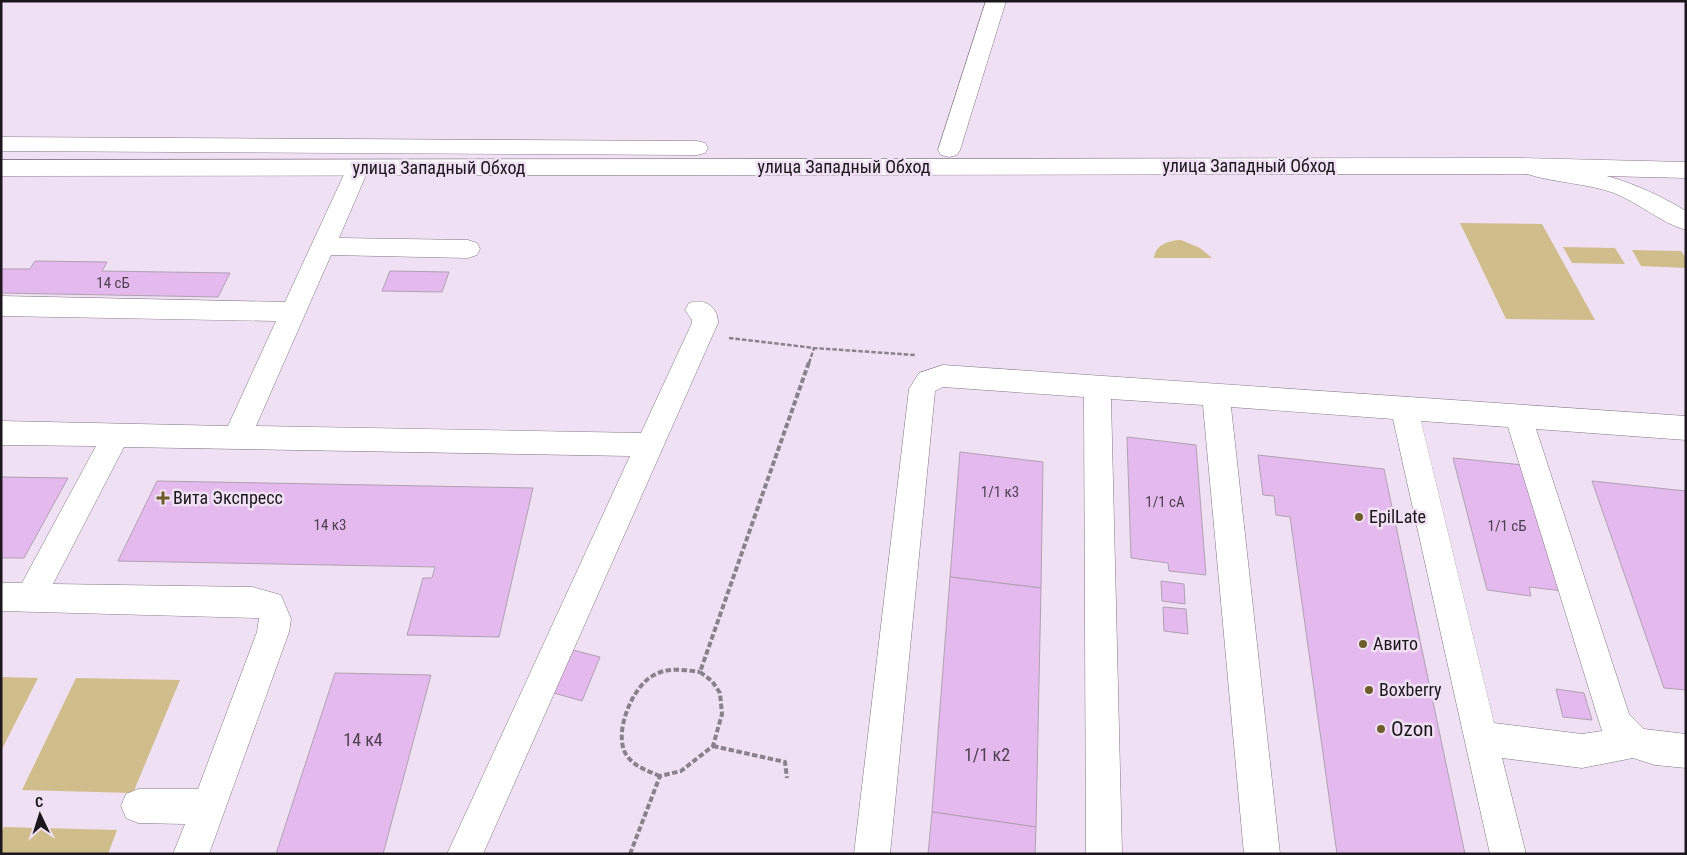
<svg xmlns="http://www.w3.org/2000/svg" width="1687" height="855" viewBox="0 0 1687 855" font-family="'Roboto Condensed',sans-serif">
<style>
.green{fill:#d0bd8c}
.building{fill:#e4b9ed;stroke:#b0a1b3}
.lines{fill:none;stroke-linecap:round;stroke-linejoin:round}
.minor-casing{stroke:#847687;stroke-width:1}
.highway-casing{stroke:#847687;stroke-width:1}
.path-far1{stroke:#8b818d;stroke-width:2.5;stroke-dasharray:4.5 2;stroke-linecap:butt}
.path{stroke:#8b818d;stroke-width:4;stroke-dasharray:5.5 2.5;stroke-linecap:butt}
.minor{fill:#fff;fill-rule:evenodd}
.highway{fill:#fff;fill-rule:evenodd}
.poi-dot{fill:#6e5c2a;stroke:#f0e0f3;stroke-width:2}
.labels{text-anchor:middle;stroke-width:5;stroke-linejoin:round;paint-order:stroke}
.number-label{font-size:15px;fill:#4e4051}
.street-label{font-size:18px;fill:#1c171d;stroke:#f0e0f3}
.poi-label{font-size:18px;fill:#1c171d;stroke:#f0e0f3;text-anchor:start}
.near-number-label{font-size:18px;fill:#4e4051}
.near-poi-label{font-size:21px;fill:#1c171d;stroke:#f0e0f3;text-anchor:start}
</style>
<rect width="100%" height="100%" fill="#f0e0f3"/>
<g class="green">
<polygon points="1460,223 1542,224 1595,320 1506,319"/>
<path d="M 1181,240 L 1200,248 L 1212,258 L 1154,258 C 1155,245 1169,240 1181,240 Z"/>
<polygon points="1563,247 1615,248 1625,264 1572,263"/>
<polygon points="1632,250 1681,251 1686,258 1686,268 1641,266"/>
<polygon points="1,677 38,678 1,751"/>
<polygon points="76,678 180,680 133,793 22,790"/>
<polygon points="4,827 117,830 108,854 1,854 1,832"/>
</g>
<g class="building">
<polygon points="35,261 107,262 102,271 230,273 218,297 1,293 1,269 30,269"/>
<polygon points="390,271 449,272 442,292 382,291"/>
<polygon points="1127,437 1196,445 1206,575 1169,571 1168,563 1131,558"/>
<polygon points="960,452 1043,462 1041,588 950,577"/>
<polygon points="1258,455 1384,469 1465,854 1337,854 1290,517 1276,515 1274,496 1263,495"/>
<polygon points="1453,458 1524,465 1563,591 1529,587 1531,596 1487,590"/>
<polygon points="1,477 68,478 24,558 1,558"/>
<polygon points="157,481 533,488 499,637 407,635 423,578 432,578 435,567 118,561"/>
<polygon points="1592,481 1686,491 1686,690 1664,688"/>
<polygon points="950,577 1041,588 1036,827 932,812"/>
<polygon points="1161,581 1184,584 1185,604 1162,601"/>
<polygon points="1163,607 1186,609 1188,634 1164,631"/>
<polygon points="573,650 600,657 582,701 554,693"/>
<polygon points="335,673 431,675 383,854 276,854"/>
<polygon points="1556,689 1584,693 1592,720 1563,717"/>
<polygon points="932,812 1036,827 1035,854 928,854"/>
</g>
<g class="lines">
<g class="minor-casing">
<g id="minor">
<polygon points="986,1 1006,1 960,150 957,155 949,157 941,155 938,150"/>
<path d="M 358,160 L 366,163 L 369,168 L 339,238 L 468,240 L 477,243 L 480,249 L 477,255 L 468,258 L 331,255 L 256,426 L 641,433 L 692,323 L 692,320 L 685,310 L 689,303 C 704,298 718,306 718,323 L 483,854 L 447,854 L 630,456 L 124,447 L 53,584 L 252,587 L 281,595 L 291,619 L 289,632 L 209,854 L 173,854 L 185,824 L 138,823 L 126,818 L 121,806 L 126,794 L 138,789 L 198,789 L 257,632 L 259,618 L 1,611 L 1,583 L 22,583 L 96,446 L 1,445 L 1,421 L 228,426 L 276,321 L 1,316 L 1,296 L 285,302 L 347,168 L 350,163 Z"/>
<path d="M 1535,161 C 1594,171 1633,179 1686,211 L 1686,230 C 1661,223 1639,203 1614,193 C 1586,183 1555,183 1527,174 L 1524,169 L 1527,164 Z"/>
<path d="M 943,365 L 1686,416 L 1686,440 L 1536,429 L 1629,714 L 1644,729 L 1686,734 L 1686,768 L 1655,765 L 1633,758 L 1582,768 L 1502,758 L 1526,854 L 1490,854 L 1393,419 L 1231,407 L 1280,854 L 1244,854 L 1203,405 L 1111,399 L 1122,854 L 1086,854 L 1084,397 L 943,387 L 935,391 L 890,854 L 854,854 L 909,389 L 919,373 ZM 1421,421 L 1508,427 L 1602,731 L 1582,734 L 1494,723 Z"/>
</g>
</g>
<g class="highway-casing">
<g id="highway">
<polygon points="1,137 697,141 705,143 708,148 705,153 697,155 1,151"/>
<polygon points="1519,158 1686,162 1686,178 1519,174 1,176 1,160"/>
</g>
</g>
<g class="path-far1">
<polyline points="729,338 814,348 915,355"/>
<polyline points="809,363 814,348"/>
</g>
<g class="path">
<polyline points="713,746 785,762 787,778"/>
<path d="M 660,776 C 648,771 635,767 627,756 C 612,735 632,686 654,675 C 668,667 685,670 700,672"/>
<polyline points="630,854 660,776 681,771 713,746 722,714 720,693 712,681 700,672 809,362"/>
</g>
<use href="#minor" class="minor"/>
<use href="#highway" class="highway"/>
</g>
<g class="poi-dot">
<path d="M160.5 490.5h5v5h5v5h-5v5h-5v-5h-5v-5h5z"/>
<circle cx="1359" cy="517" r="5"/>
<circle cx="1363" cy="644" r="5"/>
<circle cx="1369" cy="690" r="5"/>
<circle cx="1381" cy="729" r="5"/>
</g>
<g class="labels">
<g class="number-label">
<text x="113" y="288">14 сБ</text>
<text x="1000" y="497">1/1 к3</text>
<text x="1165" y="507">1/1 сА</text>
<text x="330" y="530">14 к3</text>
<text x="1507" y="531">1/1 сБ</text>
</g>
<g class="street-label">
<text x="1249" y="172">улица Западный Обход</text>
<text x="844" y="173">улица Западный Обход</text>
<text x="439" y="174">улица Западный Обход</text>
</g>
<g class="poi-label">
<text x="173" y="504">Вита Экспресс</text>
<text x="1369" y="523">EpilLate</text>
<text x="1373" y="650">Авито</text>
<text x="1379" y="696">Boxberry</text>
</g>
<g class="near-number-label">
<text x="363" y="746">14 к4</text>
<text x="987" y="761">1/1 к2</text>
</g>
<g class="near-poi-label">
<text x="1391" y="736">Ozon</text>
</g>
</g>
<rect width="1687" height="855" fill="none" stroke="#1c171d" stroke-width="5"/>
<g transform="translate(40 815) rotate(356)" stroke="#f0e0f3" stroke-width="4" paint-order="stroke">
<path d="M0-4L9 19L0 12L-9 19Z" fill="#1c171d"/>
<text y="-8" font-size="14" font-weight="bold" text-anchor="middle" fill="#1c171d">С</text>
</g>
</svg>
